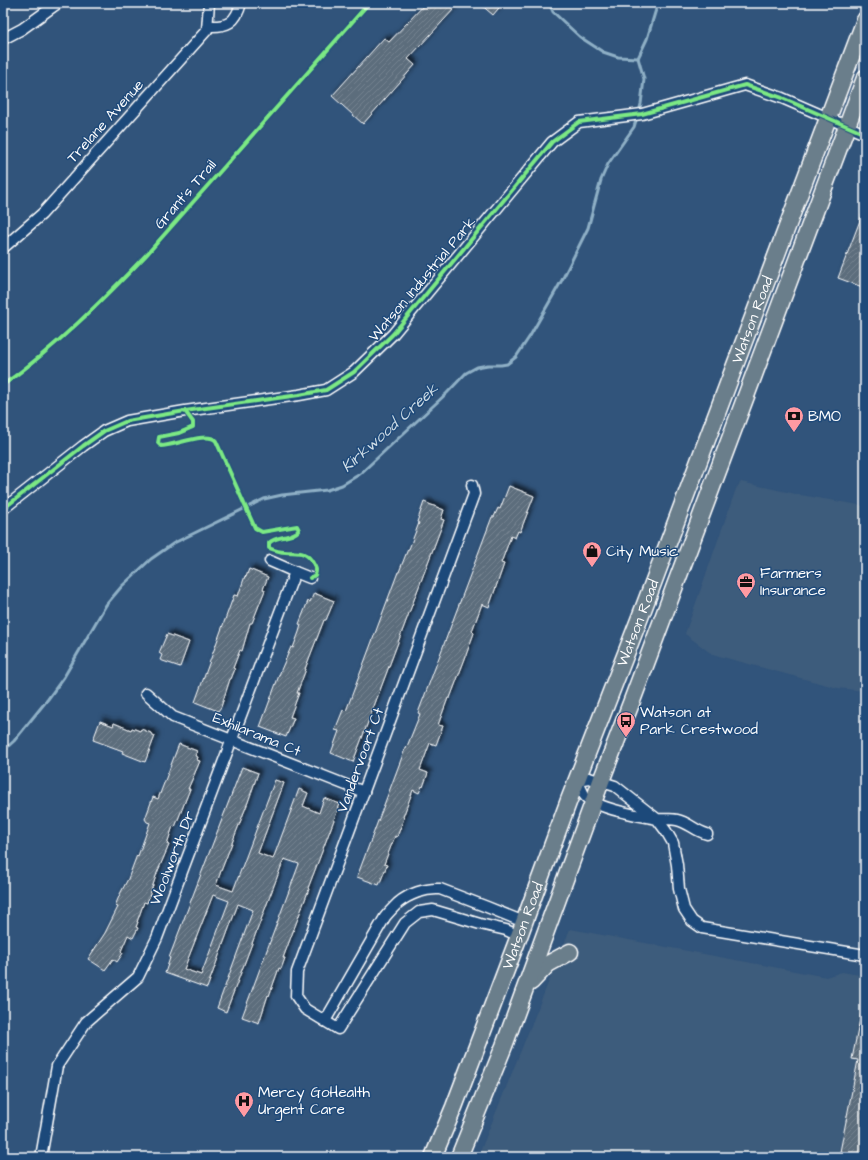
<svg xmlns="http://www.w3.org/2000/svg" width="868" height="1160" viewBox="0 0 868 1160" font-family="'Architects Daughter',sans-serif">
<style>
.built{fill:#3e5c7b}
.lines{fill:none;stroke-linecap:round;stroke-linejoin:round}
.stream{stroke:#8fb0c6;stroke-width:3}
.building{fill:url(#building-hatch);stroke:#fff;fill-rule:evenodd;filter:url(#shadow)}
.street-casing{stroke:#fff;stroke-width:13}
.primary-casing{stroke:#fff;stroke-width:19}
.street{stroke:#1f4a7a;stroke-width:10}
.primary{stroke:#6b7e8b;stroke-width:16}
.cycleway-casing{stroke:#1f4a7a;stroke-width:6}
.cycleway{stroke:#7ce984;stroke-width:4}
.labels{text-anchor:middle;stroke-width:3;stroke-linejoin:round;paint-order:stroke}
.street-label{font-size:15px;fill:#fff;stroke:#1f4a7a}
.poi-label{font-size:15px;fill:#fff;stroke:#1f4a7a;text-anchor:start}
.water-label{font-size:16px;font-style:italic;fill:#d0dee7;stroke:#1f4a7a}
</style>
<defs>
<pattern id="building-hatch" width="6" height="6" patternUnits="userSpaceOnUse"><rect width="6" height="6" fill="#5c6d7c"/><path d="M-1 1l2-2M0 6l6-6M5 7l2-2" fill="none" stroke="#748390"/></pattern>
<filter id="shadow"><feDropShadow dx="3.5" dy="-3.5" stdDeviation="2" flood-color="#0009"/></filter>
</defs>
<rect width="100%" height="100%" fill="#31547b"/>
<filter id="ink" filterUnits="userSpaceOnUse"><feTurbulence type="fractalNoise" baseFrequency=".025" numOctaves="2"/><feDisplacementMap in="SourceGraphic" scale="8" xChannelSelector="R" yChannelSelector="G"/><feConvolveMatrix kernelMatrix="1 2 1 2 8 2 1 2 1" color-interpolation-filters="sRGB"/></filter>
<g filter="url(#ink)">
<g class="built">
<polygon points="741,482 800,495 865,506 865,691 838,688 712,654 685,634 736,489"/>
<polygon points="570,929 826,977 842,972 865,976 865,1157 478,1157"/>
</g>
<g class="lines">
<g class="stream">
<polyline points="549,3 553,12 580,37 603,52 618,57 638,58 647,39 657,6 660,3"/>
<polyline points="638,58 644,79 641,104 639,112"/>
<polyline points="3,751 14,741 48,699 64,677 106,605 122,586 151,559 174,543 264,499 282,495 327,490 342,485 360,474 447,393 466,373 477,367 488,365 501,365 507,364 516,357 530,336 562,280 588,228 601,180 608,164 634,127 637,117"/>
</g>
</g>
<g class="building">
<polygon points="426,3 447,3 454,9 408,59 415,65 363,124 332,96 384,38 389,42"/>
<polygon points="479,3 503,3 493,15"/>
<polygon points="864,210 865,210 865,288 838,278"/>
<polygon points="509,486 534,496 520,532 518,531 515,538 511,536 501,563 504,564 489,607 482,604 472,631 474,633 466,655 466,656 450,698 448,698 438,725 443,726 436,745 430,743 420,770 428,773 423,787 422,786 419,793 413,790 403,817 404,818 397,837 395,836 384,864 387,865 379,885 357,877 405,749 406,749 420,714 418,713 492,517 494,517 498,508 500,509"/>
<polygon points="424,502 444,510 441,519 444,520 353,762 331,753 339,731 335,730 343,710 346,711 398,572 399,572 408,549 409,549 419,523 417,522"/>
<polygon points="249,569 268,577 263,589 265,590 252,623 250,623 242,651 240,650 233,668 235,669 231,679 230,679 221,707 218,711 195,702 234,595 238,596 245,576 246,577"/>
<polygon points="314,593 334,601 326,620 324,620 305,669 306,669 297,693 299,693 290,717 294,718 286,737 260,727 281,670 291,647 293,648 299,632 301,625 299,624 308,601 310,602"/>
<polygon points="167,634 189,642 180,667 160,660 162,655 159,653"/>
<polygon points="100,721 113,726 114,723 131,730 132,728 140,731 141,729 151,733 151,734 155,736 145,762 122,753 123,751 93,740"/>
<polygon points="179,744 197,751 195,756 198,757 197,760 200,761 188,789 190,789 175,827 173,826 167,844 169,845 157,873 147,903 144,902 143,905 137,922 138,922 136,927 138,928 133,938 128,935 121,951 123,953 117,962 113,959 105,970 88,959 105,933 118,907 115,906 120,894 128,879 137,855 138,856 150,823 147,822 145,819 153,797 158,799"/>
<path d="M 242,767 L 258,773 L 248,802 L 221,871 L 216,885 L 233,891 L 275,780 L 284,783 L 258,853 L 273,859 L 299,789 L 308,793 L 303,806 L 319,813 L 324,798 L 340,804 L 315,870 L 308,888 L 309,889 L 283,958 L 285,958 L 281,969 L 279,968 L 269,996 L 268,995 L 259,1023 L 242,1017 L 299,864 L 284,859 L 226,1012 L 217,1008 L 253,910 L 238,904 L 207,988 L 165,973 L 170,958 L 169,958 ZM 213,895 L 229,901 L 201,975 L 184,969 Z"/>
<polygon points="861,1014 865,1014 865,1157 839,1157 858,1060 852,1059"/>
</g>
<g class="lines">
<g class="street-casing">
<g id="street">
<path d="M 208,26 C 227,27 236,23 241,3"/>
<polyline points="3,39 22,29 58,3"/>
<polyline points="3,248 42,214 207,30 209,3"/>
<polyline points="472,485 474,494 297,972 296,996 305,1009 338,1029 405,923 419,912 433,910 480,924 506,930 519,936"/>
<polyline points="3,509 83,446 104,431 127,421 185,411 299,395 326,390 354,372 393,334 552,142 579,122 642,114 745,85 782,98 865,134"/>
<polyline points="295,572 310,578"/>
<polyline points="146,693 173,717 364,792"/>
<path d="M 707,834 C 695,831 688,822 677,820 C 671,819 664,819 658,819 C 644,817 594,808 585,796 C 582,792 580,785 577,780 L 589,778 L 615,786 L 657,819 L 666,831 L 673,843 L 677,865 L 679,889 L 684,909 L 692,921 L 702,928 L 865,955"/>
<path d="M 325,1021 L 385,917 C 389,912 394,907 398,903 C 409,894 425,888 440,889 L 487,907 L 524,922"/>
<polyline points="41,1157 57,1066 86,1022 138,977 157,938 295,572 270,561"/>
</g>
</g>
<g class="primary-casing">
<g id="primary">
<polyline points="531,982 548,964 570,952"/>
<path id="s1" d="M 433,1157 L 454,1107 L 519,936 L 569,800 L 644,607 L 865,20"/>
<polyline points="459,1157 504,1046 601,781 633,698 865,78"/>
</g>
</g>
<use href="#street" class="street"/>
<use href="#primary" class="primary"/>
<g class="cycleway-casing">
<g id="cycleway">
<path d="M 3,385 C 56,347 103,300 148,253 L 369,3"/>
<path d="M 185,411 L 193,422 L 193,427 L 179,433 L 159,437 L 158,443 L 161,446 C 174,446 208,431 216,441 L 255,528 L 262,532 L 297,526 L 299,530 C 292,539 277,535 269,543 L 269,548 C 274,550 279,552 285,552 C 297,553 306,550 313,563 C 316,568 317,570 315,575 L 310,578"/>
<polyline points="3,509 83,446 104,431 127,421 185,411 299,395 326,390 354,372 393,334 552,142 579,122 642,114 745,85 782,98 865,134"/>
</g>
</g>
<use href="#cycleway" class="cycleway"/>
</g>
</g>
<defs>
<g id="bank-pin" transform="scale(1)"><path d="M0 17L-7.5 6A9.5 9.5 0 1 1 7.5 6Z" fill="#ff9aa2" stroke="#1f4a7a"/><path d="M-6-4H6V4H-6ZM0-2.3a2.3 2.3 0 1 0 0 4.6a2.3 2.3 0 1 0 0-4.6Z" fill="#111"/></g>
<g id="shop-pin" transform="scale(1)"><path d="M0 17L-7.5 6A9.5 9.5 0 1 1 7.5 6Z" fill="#ff9aa2" stroke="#1f4a7a"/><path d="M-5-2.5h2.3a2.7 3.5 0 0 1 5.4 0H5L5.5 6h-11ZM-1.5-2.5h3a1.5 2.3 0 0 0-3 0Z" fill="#111"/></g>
<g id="office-pin" transform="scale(1)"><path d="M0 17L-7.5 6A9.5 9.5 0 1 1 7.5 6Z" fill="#ff9aa2" stroke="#1f4a7a"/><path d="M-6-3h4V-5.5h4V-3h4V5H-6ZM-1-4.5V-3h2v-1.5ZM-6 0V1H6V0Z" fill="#111"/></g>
<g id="bus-pin" transform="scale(1)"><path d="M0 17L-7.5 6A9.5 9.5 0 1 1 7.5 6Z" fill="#ff9aa2" stroke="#1f4a7a"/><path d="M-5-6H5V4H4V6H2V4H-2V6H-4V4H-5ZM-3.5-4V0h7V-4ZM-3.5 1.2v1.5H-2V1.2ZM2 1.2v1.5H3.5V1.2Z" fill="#111"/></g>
<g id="hospital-pin" transform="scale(1)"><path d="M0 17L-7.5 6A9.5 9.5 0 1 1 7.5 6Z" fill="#ff9aa2" stroke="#1f4a7a"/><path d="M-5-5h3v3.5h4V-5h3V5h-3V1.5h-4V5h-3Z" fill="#111"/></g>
</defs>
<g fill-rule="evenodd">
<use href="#bank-pin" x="794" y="416"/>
<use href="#shop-pin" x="592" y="551"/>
<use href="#office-pin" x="746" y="582"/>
<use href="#bus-pin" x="626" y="721"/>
<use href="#hospital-pin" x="244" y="1101"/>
</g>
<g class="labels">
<g class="street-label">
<text transform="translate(105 121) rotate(-48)" y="5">Trelane Avenue</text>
<text transform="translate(185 194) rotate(-49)" y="5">Grant's Trail</text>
<text transform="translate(422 279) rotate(-50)" y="5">Watson Industrial Park</text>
<text dy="5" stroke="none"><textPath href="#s1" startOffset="896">Watson Road</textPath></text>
<text dy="5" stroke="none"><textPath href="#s1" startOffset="572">Watson Road</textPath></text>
<text transform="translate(257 734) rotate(22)" y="5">Exhilarama Ct</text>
<text transform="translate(360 760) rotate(-70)" y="5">Vandervoort Ct</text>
<text transform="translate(172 858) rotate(-69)" y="5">Woolworth Dr</text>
<text dy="5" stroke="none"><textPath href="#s1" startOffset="248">Watson Road</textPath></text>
</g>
<g class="poi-label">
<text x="808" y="421">BMO</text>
<text x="606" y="556">City Music</text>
<text x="760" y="578">Farmers<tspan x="760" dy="17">Insurance</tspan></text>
<text x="640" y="717">Watson at<tspan x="640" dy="17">Park Crestwood</tspan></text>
<text x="258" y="1097">Mercy GoHealth<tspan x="258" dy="17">Urgent Care</tspan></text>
</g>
<g class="water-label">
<text transform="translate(389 427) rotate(-42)" y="6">Kirkwood Creek</text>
</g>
</g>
<rect width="868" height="1160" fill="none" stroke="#1f4a7a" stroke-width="16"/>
<rect x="8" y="8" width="852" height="1144" fill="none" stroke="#fff" stroke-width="1.5" filter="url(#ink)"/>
</svg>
